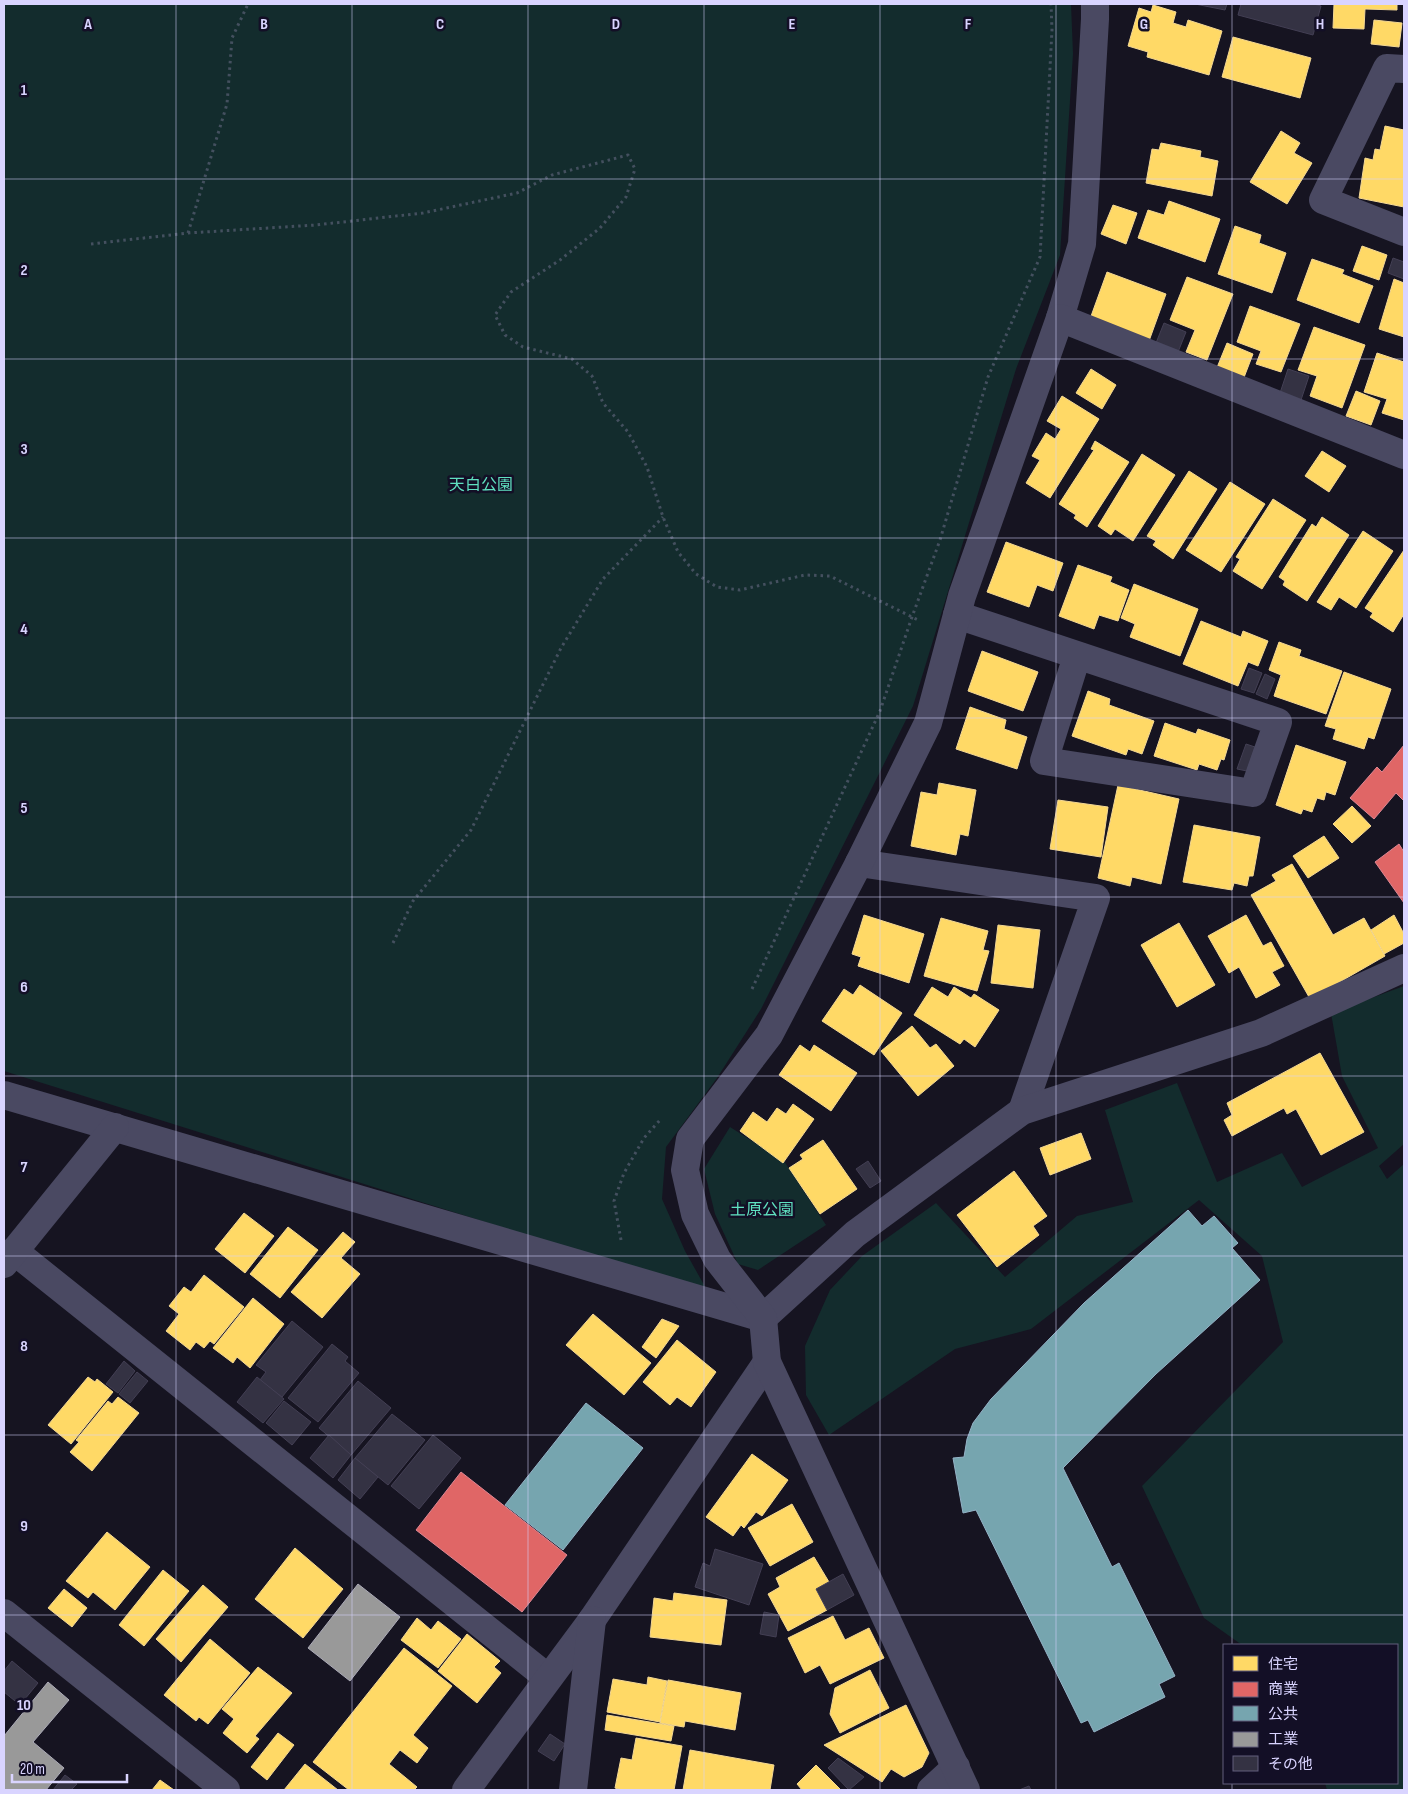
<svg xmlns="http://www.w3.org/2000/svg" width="1408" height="1794" viewBox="0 0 1408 1794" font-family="'Sofia Sans Condensed','Noto Sans JP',sans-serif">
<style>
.green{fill:#132c2d}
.homes{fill:#ffd966;stroke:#f4d894}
.shops{fill:#e06666;stroke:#de8794}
.public{fill:#76a5af;stroke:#94b3c7}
.industry{fill:#999;stroke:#acabb8}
.building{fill:#343243;stroke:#433f54}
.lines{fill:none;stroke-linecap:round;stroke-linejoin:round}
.path{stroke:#44505f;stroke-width:3;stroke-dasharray:2.5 4;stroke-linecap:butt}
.minor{stroke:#4a4962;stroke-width:28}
.grid{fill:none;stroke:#d9d4ff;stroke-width:1;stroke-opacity:0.55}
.labels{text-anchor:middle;stroke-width:5;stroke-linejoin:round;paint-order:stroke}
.park-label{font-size:16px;fill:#5fe0c0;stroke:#130f26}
.grid-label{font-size:16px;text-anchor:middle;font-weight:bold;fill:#d9d4ff;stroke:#130f26;stroke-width:5;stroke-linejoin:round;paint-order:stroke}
</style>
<rect width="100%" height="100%" fill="#161421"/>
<g class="green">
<polygon points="4,4 1071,4 1073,54 1060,255 1016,369 913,706 761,1009 717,1078 666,1147 662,1199 685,1251 708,1292 4,1071"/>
<polygon points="1404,986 1404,1144 1379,1166 1387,1179 1404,1164 1404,1790 1327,1790 1325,1783 1397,1783 1397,1645 1242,1645 1204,1618 1142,1486 1283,1342 1262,1256 1199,1200 1031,1329 955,1349 829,1435 806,1395 805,1346 830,1290 862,1256 936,1203 1005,1277 1077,1216 1133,1202 1105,1110 1177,1083 1217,1182 1282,1153 1302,1187 1378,1148 1342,1076 1331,1013"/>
<polygon points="730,1127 784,1161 826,1225 758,1270 738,1264 715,1214 704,1169"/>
</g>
<g class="homes">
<polygon points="1334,4 1397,4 1397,10 1365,9 1364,29 1333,28"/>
<polygon points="1153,5 1176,12 1173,23 1186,27 1188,20 1222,31 1209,75 1147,57 1148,52 1128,46 1139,8 1151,12"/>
<polygon points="1374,20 1402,23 1399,47 1371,44"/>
<polygon points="1233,37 1311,58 1300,98 1222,77"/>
<polygon points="1385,126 1404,130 1404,207 1359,198 1365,158 1373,160 1375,149 1380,150"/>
<polygon points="1281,131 1300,143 1294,153 1312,163 1287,204 1250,182"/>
<polygon points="1161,143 1201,151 1200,157 1218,161 1212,196 1146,183 1152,149 1159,150"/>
<polygon points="1169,201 1220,219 1205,262 1138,238 1148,210 1164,215"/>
<polygon points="1113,205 1137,213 1126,244 1101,234"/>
<polygon points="1235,226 1261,235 1259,243 1286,253 1272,293 1218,274"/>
<polygon points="1362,246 1387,255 1379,280 1353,271"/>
<polygon points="1312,259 1344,270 1342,274 1373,286 1359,323 1297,300"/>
<polygon points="1107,272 1166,294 1149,341 1090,319"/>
<polygon points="1187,277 1233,294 1207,360 1186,352 1195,330 1170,320"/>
<polygon points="1394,279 1404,283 1404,337 1379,329"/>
<polygon points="1250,306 1300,324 1281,372 1256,364 1261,351 1237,342"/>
<polygon points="1314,327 1365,345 1342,408 1310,396 1317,376 1298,370"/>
<polygon points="1227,343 1253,354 1243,380 1216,370"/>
<polygon points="1377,353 1404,362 1404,420 1382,413 1387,399 1364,392"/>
<polygon points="1091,369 1116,385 1102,409 1076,393"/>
<polygon points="1356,391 1380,401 1371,425 1346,416"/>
<polygon points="1062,396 1099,419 1050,498 1026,483 1040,460 1032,456 1046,433 1055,439 1061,429 1047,421"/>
<polygon points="1095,441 1129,462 1087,527 1074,518 1076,515 1059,504 1094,450 1091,449"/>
<polygon points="1322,451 1346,466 1329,492 1305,476"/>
<polygon points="1142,454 1175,475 1133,541 1115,529 1111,535 1098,526"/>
<polygon points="1189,471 1217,489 1173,559 1153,545 1156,541 1147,536"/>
<polygon points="1230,482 1265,504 1221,572 1186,550"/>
<polygon points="1273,499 1306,520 1262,589 1233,571 1240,559 1236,557"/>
<polygon points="1322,517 1349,535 1307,601 1283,585 1285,581 1279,577 1312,524 1316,527"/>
<polygon points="1363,531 1393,551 1356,608 1339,597 1331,610 1317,602"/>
<polygon points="1006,542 1063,563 1053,591 1037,585 1029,607 987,592"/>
<polygon points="1404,550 1404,614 1393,632 1370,617 1373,613 1365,608"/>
<polygon points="1078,565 1112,577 1110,582 1129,590 1118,621 1099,615 1094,629 1059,616"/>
<polygon points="1134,584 1198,609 1180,656 1130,637 1135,624 1121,618"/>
<polygon points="1201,621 1241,637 1243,631 1268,641 1258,666 1248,662 1238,686 1183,664"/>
<polygon points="1279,642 1301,650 1299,656 1342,671 1326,714 1274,696 1281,675 1269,670"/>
<polygon points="982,651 1038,672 1023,711 968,691"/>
<polygon points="1344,672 1391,689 1374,739 1368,737 1364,749 1333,739 1336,729 1325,726"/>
<polygon points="1088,691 1110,699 1109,705 1154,721 1142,754 1128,749 1126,755 1072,736"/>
<polygon points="970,707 1006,720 1004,729 1027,737 1017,769 956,749"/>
<polygon points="1165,723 1196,734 1198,729 1230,740 1224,760 1221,759 1217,770 1199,764 1197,770 1154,756"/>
<polygon points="1296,745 1346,762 1335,795 1326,792 1324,800 1317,798 1312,812 1303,809 1301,814 1276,805"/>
<polygon points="939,783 976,790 968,836 960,834 956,855 911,846 921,792 937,795"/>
<polygon points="1118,785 1179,799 1161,884 1132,877 1130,886 1098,878"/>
<polygon points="1058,800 1108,807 1101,857 1050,849"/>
<polygon points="1352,806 1371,826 1352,843 1333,824"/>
<polygon points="1194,825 1260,837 1253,876 1249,876 1247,886 1234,883 1232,890 1183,882"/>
<polygon points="1324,836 1339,858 1308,878 1293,856"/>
<polygon points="1292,864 1333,935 1364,918 1385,956 1338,983 1309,997 1251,895 1276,881 1272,875"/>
<polygon points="864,915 924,934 909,983 858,966 861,957 852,954"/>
<polygon points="1246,915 1263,946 1271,942 1284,966 1272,972 1280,985 1256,998 1239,967 1229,973 1208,936"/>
<polygon points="1394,915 1404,934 1404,943 1384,954 1371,930"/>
<polygon points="941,918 988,931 983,950 989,951 977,991 924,976"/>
<polygon points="1179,923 1215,985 1177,1007 1141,945"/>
<polygon points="998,925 1040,930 1033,988 991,983"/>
<polygon points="860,985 902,1013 874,1055 822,1021 844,989 853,995"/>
<polygon points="932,987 948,997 954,987 971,998 974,994 999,1010 975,1047 964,1039 960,1044 914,1015"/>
<polygon points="912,1026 930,1048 936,1044 954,1066 918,1096 881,1051"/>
<polygon points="800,1045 810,1052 814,1045 857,1073 831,1111 779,1075"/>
<polygon points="1320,1053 1364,1132 1321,1155 1296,1109 1287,1114 1284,1108 1232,1136 1224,1120 1232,1115 1227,1103"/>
<polygon points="793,1104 814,1119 783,1163 740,1131 753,1112 767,1122 777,1108 786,1114"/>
<polygon points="1081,1133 1091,1159 1050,1175 1040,1148"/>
<polygon points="823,1140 857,1189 820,1214 789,1168 803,1159 800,1155"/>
<polygon points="1014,1171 1047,1216 1033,1226 1039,1235 997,1267 957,1215"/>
<polygon points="244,1213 274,1236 245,1273 215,1249"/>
<polygon points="288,1227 318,1250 280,1298 250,1274"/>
<polygon points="343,1232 355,1242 341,1258 360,1274 322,1318 291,1292"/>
<polygon points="204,1275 244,1307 214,1344 210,1341 204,1348 196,1342 190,1350 166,1331 179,1314 169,1306 184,1287 191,1292"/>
<polygon points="253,1298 284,1324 250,1368 237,1357 233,1363 213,1348"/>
<polygon points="593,1314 651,1363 624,1395 566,1345"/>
<polygon points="662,1319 679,1326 656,1358 642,1347"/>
<polygon points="677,1340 716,1372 691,1407 677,1397 670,1405 643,1382"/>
<polygon points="88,1377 95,1382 97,1379 113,1392 71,1444 48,1425"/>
<polygon points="118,1397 139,1413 92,1471 70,1452 79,1442 76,1440 108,1401 112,1404"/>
<polygon points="752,1454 788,1480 762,1516 756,1512 744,1528 741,1525 733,1536 706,1517"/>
<polygon points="792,1504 813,1542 770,1566 748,1528"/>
<polygon points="107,1532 150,1567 115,1610 93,1592 88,1598 66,1581"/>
<polygon points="295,1548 343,1589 303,1638 255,1599"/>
<polygon points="814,1557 829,1582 816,1589 827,1610 788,1631 768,1594 780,1587 776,1578"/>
<polygon points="163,1570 189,1591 144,1646 119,1625"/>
<polygon points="203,1585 228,1607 181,1662 156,1639"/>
<polygon points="64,1589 87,1608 72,1627 48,1608"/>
<polygon points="674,1593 727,1600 721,1645 650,1637 654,1598 673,1601"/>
<polygon points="833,1616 845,1640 869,1628 884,1658 830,1684 820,1665 805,1673 788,1638"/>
<polygon points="417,1618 431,1630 438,1621 461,1639 438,1668 401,1640"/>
<polygon points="467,1634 500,1661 494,1667 501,1673 477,1703 438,1671"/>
<polygon points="210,1639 250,1673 208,1724 199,1717 196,1721 164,1695"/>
<polygon points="404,1648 452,1686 413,1735 428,1748 417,1763 400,1750 389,1764 417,1787 414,1790 349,1790 313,1762"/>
<polygon points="258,1667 292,1693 255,1736 259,1739 247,1753 223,1733 234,1719 222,1709"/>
<polygon points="870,1670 889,1708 840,1733 830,1714 835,1688"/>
<polygon points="648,1677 667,1681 660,1722 607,1712 613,1679 647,1685"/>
<polygon points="668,1680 741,1693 735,1730 685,1721 684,1727 660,1723"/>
<polygon points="906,1705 929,1753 922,1767 904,1777 891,1769 882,1782 824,1745"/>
<polygon points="607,1715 674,1726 671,1741 605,1730"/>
<polygon points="278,1733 294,1745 267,1780 251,1767"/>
<polygon points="636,1738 682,1746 674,1790 622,1790 615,1788 621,1758 632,1760"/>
<polygon points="690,1750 774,1765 770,1790 683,1790"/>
<polygon points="305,1764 338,1790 284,1790"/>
<polygon points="816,1765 841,1790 802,1790 797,1784"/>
<polygon points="160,1780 174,1790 152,1790"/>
</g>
<g class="shops">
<polygon points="1404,745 1404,801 1396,793 1374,819 1350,798 1377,767 1382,772"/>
<polygon points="1399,844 1404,852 1404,903 1375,862"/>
<polygon points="461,1472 567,1555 522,1612 416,1530"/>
</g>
<g class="public">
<polygon points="1188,1210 1202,1226 1214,1216 1238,1243 1232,1248 1260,1280 1156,1374 1063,1468 1112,1567 1119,1563 1175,1676 1159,1684 1165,1697 1094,1732 1088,1720 1081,1723 976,1510 963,1513 953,1458 964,1457 967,1439 973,1423 991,1399 1084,1303"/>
<polygon points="586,1403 643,1448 563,1550 505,1505"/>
</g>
<g class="industry">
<polygon points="358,1584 400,1617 350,1681 308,1648"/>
<polygon points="48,1682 69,1700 33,1742 64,1768 46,1790 4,1790 4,1736"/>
</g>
<g class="building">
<polygon points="1195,4 1227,4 1225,10"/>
<polygon points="1241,4 1314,4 1321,6 1313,35 1238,15"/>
<polygon points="1393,258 1404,262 1404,279 1388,273"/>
<polygon points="1164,323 1186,332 1178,352 1156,343"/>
<polygon points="1288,369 1309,376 1301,400 1280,393"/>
<polygon points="1249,668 1262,673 1254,693 1241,689"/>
<polygon points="1265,674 1275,679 1267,699 1256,694"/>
<polygon points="1246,744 1255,747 1247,771 1237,769"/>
<polygon points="868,1161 881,1181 870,1188 856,1169"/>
<polygon points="292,1321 323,1347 282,1397 260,1380 266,1372 256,1365"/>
<polygon points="332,1344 348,1357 345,1361 359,1373 318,1422 288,1398"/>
<polygon points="124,1361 135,1371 118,1393 106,1384"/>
<polygon points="137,1372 148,1381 130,1403 119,1394"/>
<polygon points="257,1377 284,1399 263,1423 237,1402"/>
<polygon points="358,1381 391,1408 351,1455 319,1428"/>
<polygon points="284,1401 311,1422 292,1445 266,1423"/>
<polygon points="392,1414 425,1440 388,1485 355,1458"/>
<polygon points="329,1435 351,1455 333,1478 310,1458"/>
<polygon points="433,1435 461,1458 419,1509 391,1486"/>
<polygon points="355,1458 378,1477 360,1499 338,1480"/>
<polygon points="715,1549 763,1564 749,1605 695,1587 703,1563 710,1566"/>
<polygon points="843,1574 854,1595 827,1610 816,1589"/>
<polygon points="764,1612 779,1615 776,1637 760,1634"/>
<polygon points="12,1661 38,1683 20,1705 4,1692 4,1671"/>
<polygon points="550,1734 565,1744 554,1761 538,1751"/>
<polygon points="838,1758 864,1777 849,1790 828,1768"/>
<polygon points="65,1775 77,1784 71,1790 53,1790"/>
<polygon points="1029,1786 1031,1790 1019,1790"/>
</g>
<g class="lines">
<g class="path">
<polyline points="188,233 227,104 232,38 248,4"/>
<polyline points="91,244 188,233 316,225 423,213 517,193 552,175 628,155 635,169 626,197 600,228 560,260 511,292 495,315 505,335 523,347 572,359 592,376 603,403 628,432 647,467 663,517 678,552 696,574 717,587 740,590 805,575 830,576 920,621"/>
<polyline points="393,943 413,901 471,830 561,648 603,579 663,517"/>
<polyline points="752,989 880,711 912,617 940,540 988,377 1040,257 1052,30 1051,4"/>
<polyline points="621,1240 614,1201 624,1173 644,1138 660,1120"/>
</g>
<g class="minor">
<polyline points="1404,69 1387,68 1323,200 1404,232"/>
<polyline points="1060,318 1082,244 1095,19 1095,4"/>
<polyline points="957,615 1278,722 1253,793 1044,761 1077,656"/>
<polyline points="859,863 1096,898 1022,1111"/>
<polyline points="4,1095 763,1318"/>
<polyline points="14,1251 548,1678"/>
<polyline points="4,1264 115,1127"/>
<polyline points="763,1318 855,1234 1022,1111 1261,1033 1404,968"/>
<polyline points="4,1613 226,1790"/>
<polyline points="466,1790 592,1620 767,1362"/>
<polyline points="573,1790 592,1620"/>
<polyline points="931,1790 956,1767"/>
<polyline points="966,1790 767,1362 763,1318 717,1259 695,1214 685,1170 690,1139 769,1035 859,863 928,723 962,596 1060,318 1404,455"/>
</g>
</g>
<path class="grid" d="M 176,4 L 176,1790M 352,4 L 352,1790M 528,4 L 528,1790M 704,4 L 704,1790M 880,4 L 880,1790M 1056,4 L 1056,1790M 1232,4 L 1232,1645M 4,179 L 1404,179M 4,359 L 1404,359M 4,538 L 1404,538M 4,718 L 1404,718M 4,897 L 1404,897M 4,1076 L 1404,1076M 4,1256 L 1404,1256M 4,1435 L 1404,1435M 4,1615 L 1404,1615M 1232,1783 L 1232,1790"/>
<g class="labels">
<g class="park-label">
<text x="481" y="490">天白公園</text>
<text x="762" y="1215">土原公園</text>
</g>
</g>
<g class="grid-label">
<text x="88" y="29">A</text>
<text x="264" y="29">B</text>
<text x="440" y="29">C</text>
<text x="616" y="29">D</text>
<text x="792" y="29">E</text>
<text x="968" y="29">F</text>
<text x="1144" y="29">G</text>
<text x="1320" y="29">H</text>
<text x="24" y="95">1</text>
<text x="24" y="275">2</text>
<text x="24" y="454">3</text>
<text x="24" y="634">4</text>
<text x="24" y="813">5</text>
<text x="24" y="992">6</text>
<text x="24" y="1172">7</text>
<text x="24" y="1351">8</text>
<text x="24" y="1531">9</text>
<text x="24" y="1710">10</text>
</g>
<rect width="1408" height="1794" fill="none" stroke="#d9d4ff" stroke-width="10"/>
<rect x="1223" y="1644" width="175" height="140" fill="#130f26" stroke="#625e7d"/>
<rect x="1233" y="1656" width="25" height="15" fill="#ffd966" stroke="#625e7d"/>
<text x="1268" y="1669" font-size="15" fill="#d9d4ff">住宅</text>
<rect x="1233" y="1682" width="25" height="15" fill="#e06666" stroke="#625e7d"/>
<text x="1268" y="1694" font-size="15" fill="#d9d4ff">商業</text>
<rect x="1233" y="1706" width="25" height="15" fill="#76a5af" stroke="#625e7d"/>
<text x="1268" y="1719" font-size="15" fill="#d9d4ff">公共</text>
<rect x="1233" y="1732" width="25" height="15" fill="#999999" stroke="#625e7d"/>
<text x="1268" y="1744" font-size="15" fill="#d9d4ff">工業</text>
<rect x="1233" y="1756" width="25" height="15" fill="#343243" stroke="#625e7d"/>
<text x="1268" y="1769" font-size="15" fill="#d9d4ff">その他</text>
<path d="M12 1774v8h115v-8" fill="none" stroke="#d9d4ff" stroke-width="2.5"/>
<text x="20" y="1774" font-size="15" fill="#d9d4ff" stroke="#130f26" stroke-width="4" paint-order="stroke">20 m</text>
</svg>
